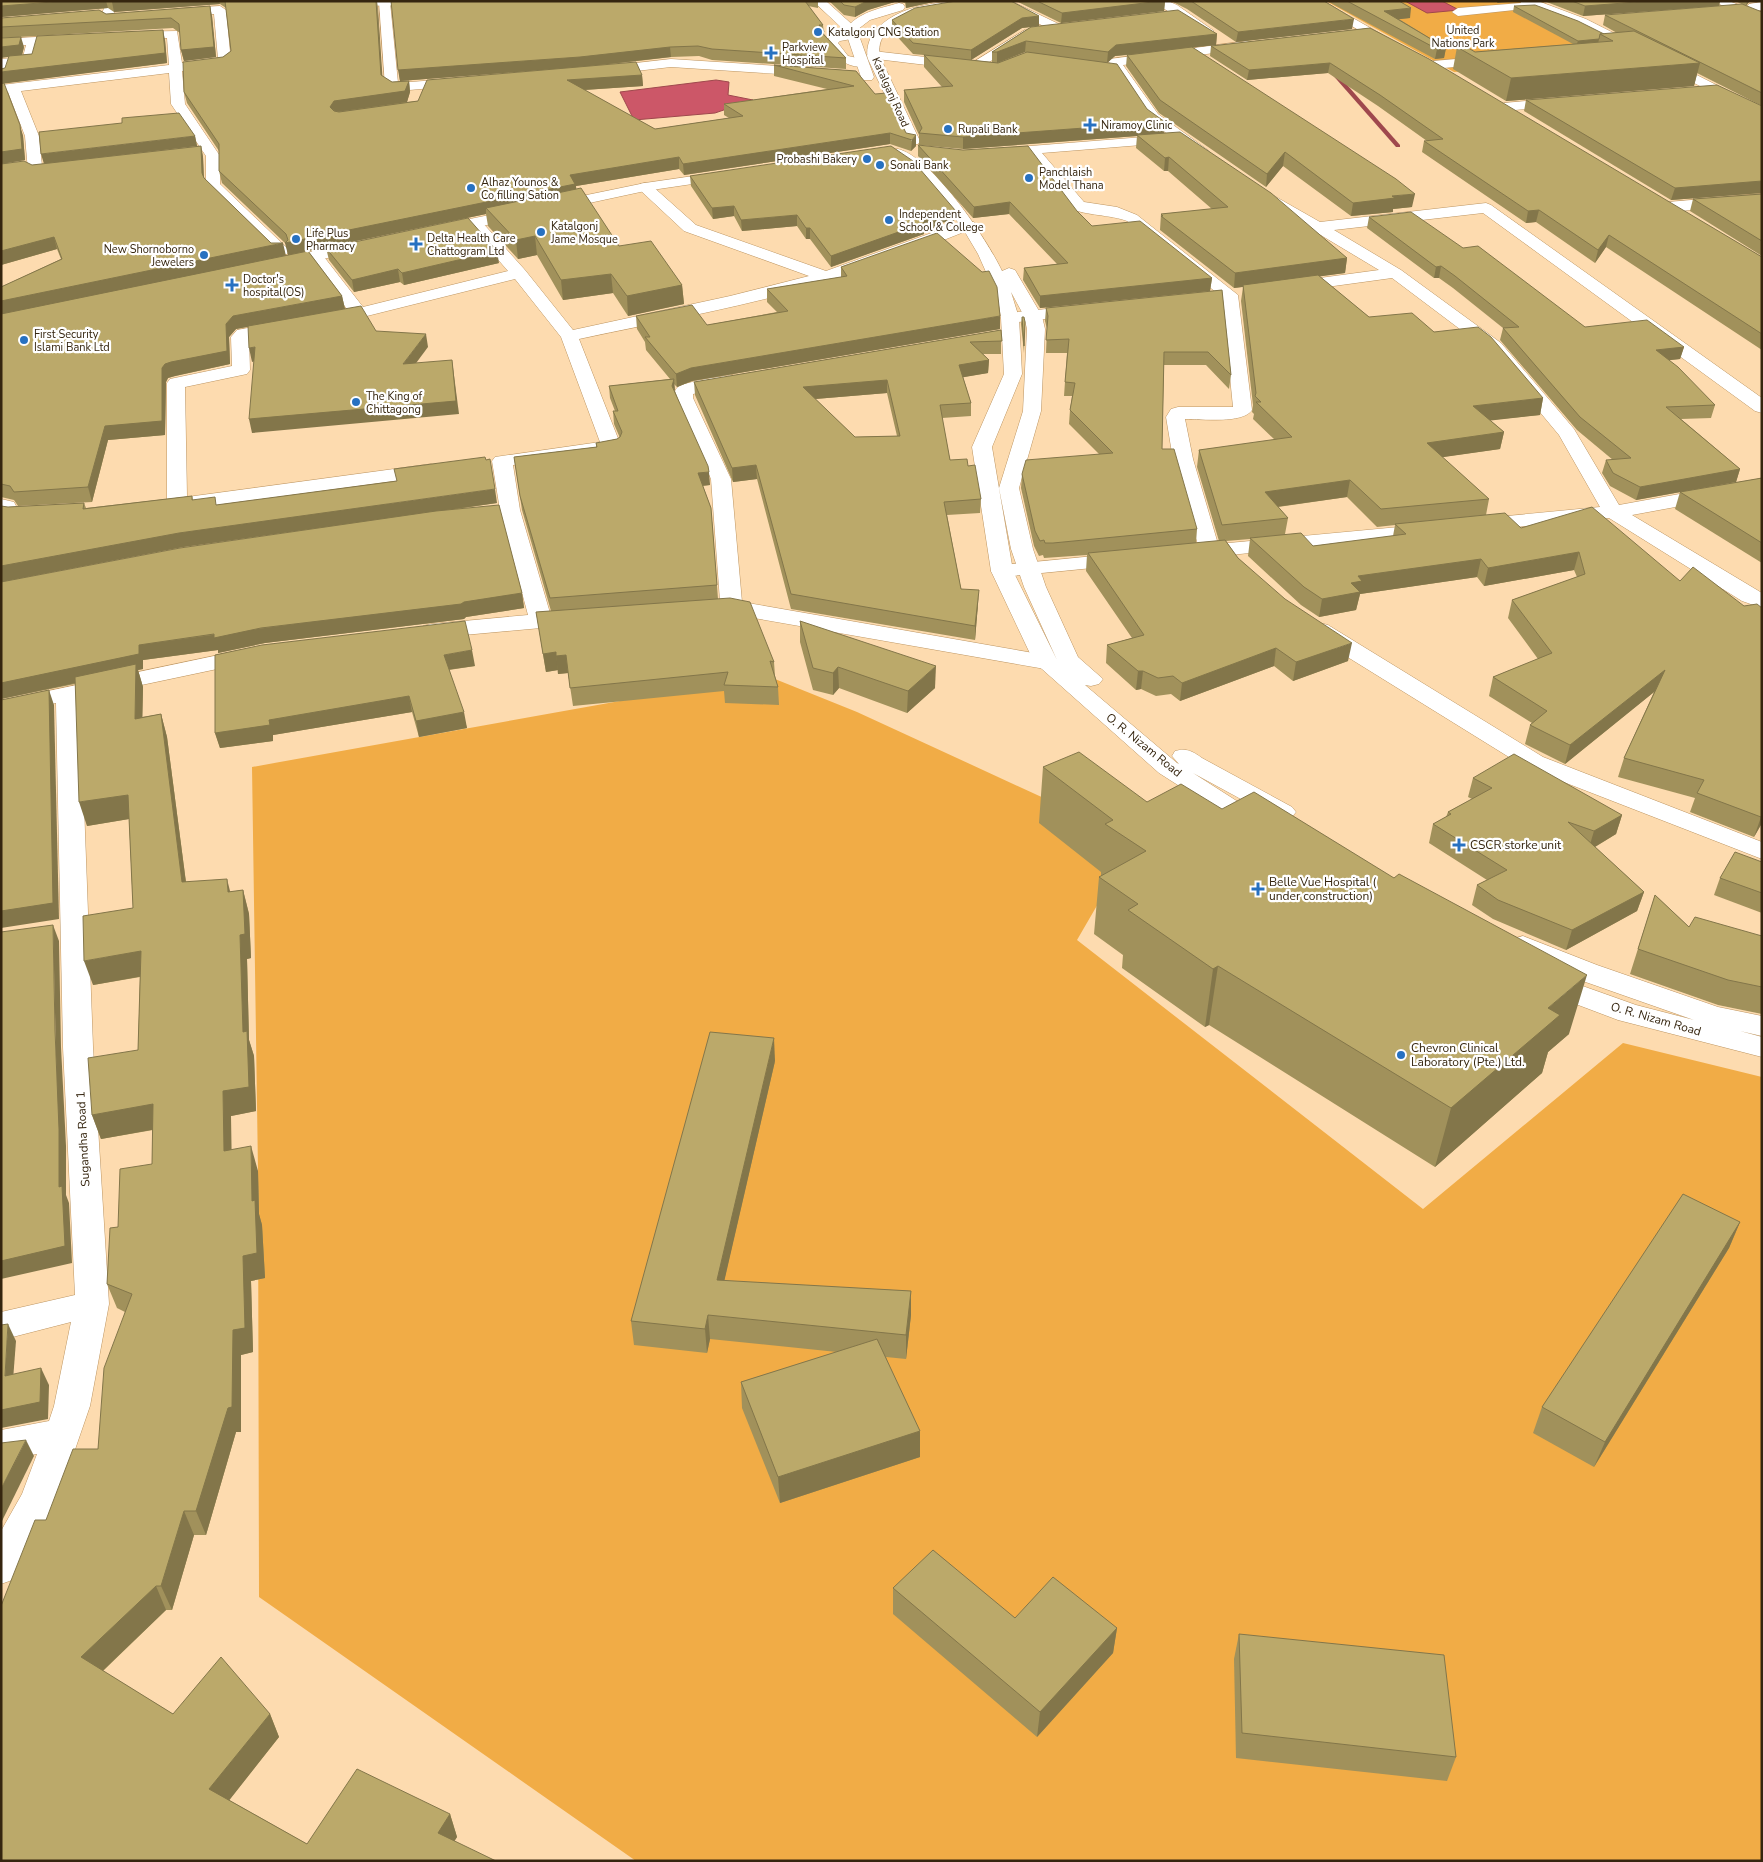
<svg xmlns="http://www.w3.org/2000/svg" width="1763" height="1862" viewBox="0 0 1763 1862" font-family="'Nunito Sans',sans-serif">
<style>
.green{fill:#f1ac46}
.water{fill:#cc5768;stroke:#9f484d}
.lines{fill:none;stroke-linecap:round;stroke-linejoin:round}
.stream{fill:#9f484d;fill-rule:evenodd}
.street-casing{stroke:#bd9561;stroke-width:1}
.secondary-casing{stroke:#bd9561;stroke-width:1}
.primary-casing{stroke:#bd9561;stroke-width:1}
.street{fill:#fff;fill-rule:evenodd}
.secondary{fill:#fff;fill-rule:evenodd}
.primary{fill:#fff;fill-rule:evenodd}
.wall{fill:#a1915b;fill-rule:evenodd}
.shaded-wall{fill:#83764a}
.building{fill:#bba96a;stroke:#83764a;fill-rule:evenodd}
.poi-dot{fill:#2771c1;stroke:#fff;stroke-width:2}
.labels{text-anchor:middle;stroke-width:4.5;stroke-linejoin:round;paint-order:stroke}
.far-park-label{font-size:11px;fill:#352816;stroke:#fff}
.far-poi-label{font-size:11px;fill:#35250f;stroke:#fff;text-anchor:start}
.far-street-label{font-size:11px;fill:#35250f;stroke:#fff}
.street-label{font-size:12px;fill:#35250f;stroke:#fff}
.poi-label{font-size:12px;fill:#35250f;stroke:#fff;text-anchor:start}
</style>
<rect width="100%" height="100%" fill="#fddbaf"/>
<g class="green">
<polygon points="1326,1 1541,1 1566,14 1637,59 1454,72"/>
<polygon points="765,675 857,712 1135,840 1077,940 1423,1209 1623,1043 1762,1077 1762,1861 636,1861 259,1597 258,1171 252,767"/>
</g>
<g class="water">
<polygon points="1405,1 1442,1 1459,10 1427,13"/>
<polygon points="716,80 729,82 728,95 753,100 715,113 634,120 620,92"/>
</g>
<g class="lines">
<polygon class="stream" points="1330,70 1334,70 1400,145 1400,147 1396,147 1330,72"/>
<g class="street-casing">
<g id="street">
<polygon points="127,1 139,1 136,8 115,11 112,17 104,17 102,14 105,5"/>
<polygon points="379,1 390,2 398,83 461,78 468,82 466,85 398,91 387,89 385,86"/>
<path d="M 813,1 L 826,1 L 855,27 L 857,30 L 856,32 L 859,35 L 857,38 L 840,41 L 838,43 L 848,56 L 867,60 L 868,63 L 867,66 C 848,70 835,57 825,43 L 832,35 L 846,32 Z"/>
<polygon points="995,1 1011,1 1063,26 1065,29 1059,33 1055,32"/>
<polygon points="1152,1 1168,1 1177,5 1214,31 1208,35 1204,34"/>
<polygon points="1308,1 1323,1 1402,46 1400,49 1392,49"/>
<polygon points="1520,1 1538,1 1586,19 1762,108 1762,117 1578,25 1534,8 1458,16 1452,12 1458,8 1521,3"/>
<polygon points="1762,2 1762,10 1753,11 1747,7 1749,4"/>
<path d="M 220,6 L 226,10 L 231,62 L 225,66 L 182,71 L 185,104 L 220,156 L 220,184 L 287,248 L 289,251 L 287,254 L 275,254 L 206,185 L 206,156 L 171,104 L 169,73 L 21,91 L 39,136 L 42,166 L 66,163 L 71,164 L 73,167 L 71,170 C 59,173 42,177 30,174 L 28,171 L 25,136 L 8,92 L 1,93 L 1,85 L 169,65 L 167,38 L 122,39 L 120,36 L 126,32 L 177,31 L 182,63 L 218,59 L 214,14 L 174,17 L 168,13 L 174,9 Z"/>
<polygon points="1025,30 1029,31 1031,34 1029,37 978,69 973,70 967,66"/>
<polygon points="73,35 79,39 77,42 38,45 34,63 11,65 6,78 1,79 1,59 23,57 26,45 1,47 1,39"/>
<path d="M 1248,41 L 1254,45 L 1252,48 L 1123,65 L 1158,114 L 1209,151 L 1211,154 L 1209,157 L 1199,157 L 1179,142 L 1042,153 L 1084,202 L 1117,207 L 1137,215 L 1238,295 L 1252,410 C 1243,424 1201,419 1185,419 L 1193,459 L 1218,544 L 1431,524 L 1438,526 L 1441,530 L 1438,534 L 1210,557 L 1195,558 L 1188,556 L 1184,552 L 1188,548 L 1198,545 L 1173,459 L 1166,417 L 1171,409 L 1178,407 L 1233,407 L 1222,297 L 1127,221 C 1112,215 1083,215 1073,209 C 1060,202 1038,167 1028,155 L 1013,154 L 1011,151 L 1013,148 L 1018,147 L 1169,135 L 1148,120 L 1109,62 L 1110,59 Z"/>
<polygon points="873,51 960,61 966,65 960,69 868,58 867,55"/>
<polygon points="1491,56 1497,60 1496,63 1433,69 1427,65 1433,61"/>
<polygon points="671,59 810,68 817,72 810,76 671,67 601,75 594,71 601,67"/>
<polygon points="1562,98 1569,102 1567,105 1504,111 1497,107 1504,103"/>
<path d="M 645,183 L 650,184 L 696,225 L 826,271 L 962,222 L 974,222 L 976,225 L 974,228 C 926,247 879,266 831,281 C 749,306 663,321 579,339 L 621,446 L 618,450 L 611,452 L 513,465 L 520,510 L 550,613 L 574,611 L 582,613 L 585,618 L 582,623 L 574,625 L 431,638 L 423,636 L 420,631 L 423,626 L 431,624 L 528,615 L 500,510 L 492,461 L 495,457 L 600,442 L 561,337 L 515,279 L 359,318 L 353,317 L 307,256 L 309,253 L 321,253 L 363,307 L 508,271 L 466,223 L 468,220 L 480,220 L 525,270 L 573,330 L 730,296 L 809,276 L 684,231 L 640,190 L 638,187 L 640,184 Z"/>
<polygon points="1269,193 1320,222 1486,203 1491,205 1762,398 1762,413 1755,411 1483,213 1334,230 1401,270 1501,343 1574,429 1619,505 1762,479 1762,491 1632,515 1762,593 1762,608 1742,601 1609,518 1476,531 1469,529 1466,525 1469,521 1476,519 1600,507 1559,435 1489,351 1392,278 1290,292 1284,291 1282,287 1284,283 1290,282 1379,270 1264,201 1261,198 1264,195"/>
<polygon points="1762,194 1762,204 1668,212 1663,210 1660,207 1663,204 1668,202"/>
<polygon points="1084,305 1090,306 1093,310 1090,314 1010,323 1004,322 1001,318 1004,314 1010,313"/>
<polygon points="286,321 292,322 295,326 292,330 249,338 250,370 247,374 185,387 187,497 431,464 438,466 441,470 438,474 431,476 179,510 170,508 167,504 167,383 170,379 232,366 231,337 237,330"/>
<path d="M 732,375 L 738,376 L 741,380 L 738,384 L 693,394 L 693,398 L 731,479 L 742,602 L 1045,655 L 1053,657 L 1056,662 L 1053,667 L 1045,669 L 731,614 L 717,615 L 709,613 L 706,608 L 709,603 L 720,601 L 711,479 L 675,398 C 675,394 674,390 678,387 C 687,381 720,377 732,375 Z"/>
<path d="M 1,499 L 14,502 L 17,508 L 39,507 L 46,509 L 49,513 L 46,517 C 33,521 15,522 2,518 Z"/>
<polygon points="1125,553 1133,554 1136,559 1133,564 1002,577 994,576 991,571 994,566 1002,565"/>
<polygon points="1320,623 1328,625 1543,757 1762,842 1762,859 1525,767 1312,635 1309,630 1312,625"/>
<polygon points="252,648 260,650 263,655 260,660 80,698 93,1047 109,1304 90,1406 58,1499 15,1579 1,1584 1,1531 22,1494 37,1454 1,1460 1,1430 49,1421 54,1406 71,1322 1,1340 1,1312 75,1295 63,1047 56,703 1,715 1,701"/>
</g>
</g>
<g class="secondary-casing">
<g id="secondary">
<polygon points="297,1 421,1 415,5 304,7 300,6"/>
<polygon points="1712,1 1729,1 1762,14 1762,22"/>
</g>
</g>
<g class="primary-casing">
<g id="primary">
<path d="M 986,1 L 980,5 C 952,9 867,14 881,59 L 920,141 L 918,144 L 908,144 L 868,59 C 866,51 868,41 873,34 C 897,1 949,1 986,1 Z"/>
<path d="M 899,3 L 903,4 L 905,7 L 903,10 L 870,20 L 857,30 L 874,77 L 872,80 L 862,80 L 845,30 C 858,12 878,9 899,3 Z"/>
<path d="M 898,149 C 932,157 987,239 1002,271 L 1009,268 L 1015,270 L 1042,316 L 1045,329 L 1041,411 L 1019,488 L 1033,549 L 1046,587 L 1078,657 L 1103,679 L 1099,684 L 1091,686 L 1085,685 L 1177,763 L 1179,764 L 1172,756 L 1175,751 C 1187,748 1192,751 1202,758 L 1292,807 L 1296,812 L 1292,817 L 1283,820 L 1274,817 L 1193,773 L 1268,821 L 1272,826 L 1268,831 L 1259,834 L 1250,831 L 1159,773 L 1034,662 L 991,571 L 972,447 L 1004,374 L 1001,318 L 998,299 L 978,254 L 962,227 L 914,170 L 891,153 L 893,150 ZM 1011,292 L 1024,316 L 1027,329 L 1023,411 L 999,488 L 1011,549 L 1024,587 L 1057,660 L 1013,571 L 992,447 L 1022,374 L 1019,318 Z"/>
<polygon points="728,171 733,172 735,175 733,178 645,191 436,236 430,234 428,231 430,228 436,226 645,183"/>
<polygon points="365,241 371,243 373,246 371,249 274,269 268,267 266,264 268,261 274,259"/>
<polygon points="1523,936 1597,965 1718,1007 1762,1016 1762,1036 1740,1031 1762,1037 1762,1057 1618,1020 1536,989 1532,982 1536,975 1546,973 1636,1005 1694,1020 1577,979 1513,951 1509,945 1513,939"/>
</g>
</g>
<use href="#street" class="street"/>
<use href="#secondary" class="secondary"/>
<use href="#primary" class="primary"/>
</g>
<g class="wall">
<polygon points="1,1 377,1 382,76 392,82 409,81 410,92 407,102 418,101 542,70 400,81 391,1 818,1 818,8 808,6 823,25 824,34 846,58 846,69 712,60 699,56 671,57 595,66 642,75 643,86 584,90 655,129 729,118 724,115 724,104 827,89 774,76 774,65 856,71 916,146 911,151 890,144 684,175 679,169 576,186 576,189 619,246 682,285 684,304 628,316 613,293 563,300 537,255 518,259 488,226 486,214 308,251 342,296 345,309 236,329 229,337 230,364 175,376 168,378 166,382 165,435 108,440 92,502 18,506 14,500 1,497 1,287 61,259 57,249 1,265 1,84 5,68 24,47 22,55 165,40 167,63 4,83 23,136 25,160 6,163 32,165 44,164 195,136 197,146 59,162 201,146 203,157 204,178 271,243 286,256 288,255 286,244 222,183 219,171 219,151 187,103 184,92 223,57 231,51 226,8 220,4 114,12 108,8 1,17"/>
<polygon points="829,1 898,1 868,10 855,17 844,15"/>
<polygon points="899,1 938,1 906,8 905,3"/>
<polygon points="1016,1 1165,1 1164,11 1061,23"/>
<polygon points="1171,1 1324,1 1352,29 1236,42 1187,9"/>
<polygon points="1327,1 1399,1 1410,18 1399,19 1446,48 1444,58 1435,59"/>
<polygon points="1544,1 1720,1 1719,6 1583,16"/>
<polygon points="1735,1 1755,1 1749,2 1746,6"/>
<polygon points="1514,6 1604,34 1617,33 1603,25 1605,15 1762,12 1762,106 1697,73 1694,86 1506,101 1453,69 1457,47 1475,52 1573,44 1513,12"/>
<polygon points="106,14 212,16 216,57 184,61 181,50 180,33 173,28 1,38 1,18"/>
<path d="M 1039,16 L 1039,26 L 1022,28 L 971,60 L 992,62 L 992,52 L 1031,27 L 1217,34 L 1216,45 L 1192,47 L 1412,207 L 1393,209 L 1393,212 L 1351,216 L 1283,166 L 1266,187 L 1159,113 L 1126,66 L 1127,55 L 1115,56 L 1107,63 L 1164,133 L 1347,258 L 1345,273 L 1319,276 L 1369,317 L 1434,332 L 1543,398 L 1540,415 L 1490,420 L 1504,432 L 1500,449 L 1442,457 L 1489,499 L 1486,515 L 1521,528 L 1680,581 L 1744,606 L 1762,823 L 1754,837 L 1690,812 L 1695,798 L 1618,777 L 1624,758 L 1654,692 L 1565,764 L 1525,744 L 1530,725 L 1532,723 L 1489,696 L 1493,677 L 1538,659 L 1508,618 L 1512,600 L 1577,577 L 1574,570 L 1484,586 L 1477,577 L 1360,594 L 1356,610 L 1319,617 L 1301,605 L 1248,556 L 1250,539 L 1226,541 L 1238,558 L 1348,661 L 1293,681 L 1274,666 L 1180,701 L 1171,694 L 1156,696 L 1141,689 L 1136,690 L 1106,663 L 1107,645 L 1132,638 L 1086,571 L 1087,555 L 1044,558 L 1043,555 L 1039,556 L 1034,546 L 1021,488 L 1022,474 L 1099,454 L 1069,424 L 1070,410 L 1072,396 L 1064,396 L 1067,353 L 1046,353 L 1047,329 L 1045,321 L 1046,308 L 1222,290 L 1231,375 L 1229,389 L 1206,365 L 1164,365 L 1162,449 L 1197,529 L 1196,543 L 1219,541 L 1197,467 L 1199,450 L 1275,440 L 1253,419 L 1254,414 L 1252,412 L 1253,405 L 1241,301 L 1243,287 L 1234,288 L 1160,230 L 1161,214 L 1212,209 L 1168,171 L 1164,171 L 1136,148 L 1137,136 L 963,149 L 919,145 L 919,135 L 904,102 L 904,90 L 942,87 L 924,67 L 924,55 L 956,58 L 913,54 L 892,31 L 892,20 ZM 1025,52 L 1027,52 L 997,63 ZM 1347,497 L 1377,527 L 1395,525 L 1393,536 L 1313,546 L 1285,534 L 1288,518 L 1278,507 Z"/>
<polygon points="1370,28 1762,257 1762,350 1606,247 1595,263 1536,222 1526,223 1422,152 1424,141 1427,141 1378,106 1328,73 1247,80 1210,56 1211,46"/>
<polygon points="1526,100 1762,106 1762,193 1671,200 1524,111"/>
<polygon points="918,145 1077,211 1092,226 1212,278 1210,291 1040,308 1023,280 1024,268 1057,264 1009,214 973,218 918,156"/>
<polygon points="690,176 954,221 938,223 938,229 924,231 924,234 831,267 810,239 806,239 797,226 742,231 734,216 713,219 691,186"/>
<polygon points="1762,194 1762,256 1690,211 1693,199"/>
<polygon points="1369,217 1463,248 1585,327 1684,347 1680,359 1669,360 1715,405 1711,418 1681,419 1740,469 1736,482 1636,500 1610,486 1602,473 1606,460 1613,460 1577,430 1500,340 1503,328 1453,288 1439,278 1434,278 1367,228"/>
<polygon points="326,248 499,263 404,285 400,282 354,292 329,260"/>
<polygon points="841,267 1000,329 692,381 677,387 674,384 675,391 710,485 703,486 711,508 718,599 774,662 775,676 778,687 779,705 725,703 724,691 573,706 568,673 558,674 558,670 546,672 536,612 551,611 522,510 514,457 596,447 596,443 617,439 620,438 614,424 613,411 615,411 610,398 609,386 670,379 646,350 645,342 637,329 636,316 707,325 777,312 767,302 767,289 841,277"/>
<polygon points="1022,317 1025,322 1024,353 1021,324"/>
<path d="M 1001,330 L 1001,354 L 983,354 L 989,360 L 988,373 L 963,377 L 971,403 L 971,416 L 942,418 L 950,460 L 968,466 L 981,499 L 980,513 L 947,515 L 961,589 L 978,604 L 975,640 L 791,609 L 757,479 L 733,482 L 695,395 L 694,382 ZM 887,393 L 897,436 L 855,437 L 815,399 Z"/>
<polygon points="1762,478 1762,563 1675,509 1680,492"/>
<polygon points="192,496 193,500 217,505 497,503 451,510 522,593 524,608 466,617 464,619 265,643 218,653 218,650 143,660 143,669 138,670 143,687 142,717 161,714 167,737 186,882 230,892 243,890 249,914 251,958 247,959 249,1040 254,1056 256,1111 231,1116 231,1150 258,1171 259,1214 262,1225 265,1278 251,1281 253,1352 241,1355 241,1432 236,1432 206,1535 194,1535 172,1610 166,1610 103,1671 173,1714 270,1714 279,1737 229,1800 307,1844 450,1814 457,1837 454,1841 1,1861 2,1606 46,1520 98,1449 125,1312 117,1308 107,1284 118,1227 152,1164 153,1130 101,1139 92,1115 138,1050 140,977 93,985 133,908 129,819 87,826 75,684 1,699 1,582 319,528 183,547 1,582 8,507 84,503 86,508"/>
<polygon points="800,621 935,688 907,713 839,688 833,695 813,690 800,642"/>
<polygon points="215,655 475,666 449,670 467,728 419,737 412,712 273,735 273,741 220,748 215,733"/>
<polygon points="1043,767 1147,802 1569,1034 1548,1052 1542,1073 1435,1167 1209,1025 1205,1027 1122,968 1123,955 1094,934 1099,877 1101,876 1101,872 1039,823"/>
<polygon points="1473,778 1622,815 1616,834 1595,847 1644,892 1637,911 1566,950 1493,919 1472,905 1477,885 1487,880 1429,843 1433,824 1446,817 1448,812 1472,799 1468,797"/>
<polygon points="1762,862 1762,913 1714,895 1720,878"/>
<polygon points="1655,895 1689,927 1762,936 1762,1014 1718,1005 1630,974"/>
<polygon points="775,1061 724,1281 911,1291 911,1315 906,1359 886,1357 920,1457 780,1503 742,1408 741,1382 837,1352 710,1339 707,1353 634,1345 631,1321"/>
<polygon points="1740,1222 1729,1248 1594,1467 1533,1433 1542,1407"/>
<polygon points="893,1588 1015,1618 1117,1628 1113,1653 1037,1737 893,1614"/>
<polygon points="1239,1634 1456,1757 1447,1781 1236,1758 1234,1659"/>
</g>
<g class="shaded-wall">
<polygon points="66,1 106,1 108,8 1,17 1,6"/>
<polygon points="124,1 219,1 220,4 114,12 112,2"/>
<polygon points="377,1 378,8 383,86 381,75"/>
<polygon points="867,1 898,1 868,10 855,17 855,7"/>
<polygon points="906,1 938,1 906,8"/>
<polygon points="1158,1 1165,1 1164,11 1061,23 1062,13"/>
<polygon points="1498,1 1518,1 1497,3"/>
<polygon points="1650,1 1720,1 1719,6 1583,16 1585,6"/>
<polygon points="1747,1 1755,1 1749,2 1746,6"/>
<polygon points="210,6 212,16 216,57 184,61 181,50"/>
<polygon points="1411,8 1410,18 1383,21 1384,11"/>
<polygon points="1039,16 1039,26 1022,28 971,60 971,50 1022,18"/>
<polygon points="1354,19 1352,29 1236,42 1238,32"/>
<polygon points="163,30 165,40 167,63 1,84 1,72"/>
<polygon points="1217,34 1216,45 1115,56 1107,63 1108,52 1116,45"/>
<polygon points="21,37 24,47 22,55 1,58 1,47"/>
<polygon points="1599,39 1598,44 1576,46 1578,41"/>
<polygon points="1026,41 1025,52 997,63 997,52"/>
<polygon points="670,47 671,57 581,67 400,81 398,70"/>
<polygon points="1446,48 1444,58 1435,59 1437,49"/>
<polygon points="1330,63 1328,73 1247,80 1249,70"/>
<polygon points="1700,63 1694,86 1506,101 1511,78"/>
<polygon points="642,75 643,86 568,91 567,80"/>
<polygon points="409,81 410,92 407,102 336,112 330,107 334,101"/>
<polygon points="1165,122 1164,134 1137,135 1137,136 963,149 963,137"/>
<polygon points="20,125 23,136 25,160 1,164 1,152"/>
<polygon points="890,133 890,144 684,175 683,164"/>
<polygon points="916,135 916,146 911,151 912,140"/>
<polygon points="195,136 197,146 44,164 41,154"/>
<polygon points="201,146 203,157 204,185 202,173"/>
<polygon points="1285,152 1283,166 1266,187 1267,174"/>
<polygon points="679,157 679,169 576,186 577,195 486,208 486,214 288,255 285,243 570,175"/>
<polygon points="1169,157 1168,171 1164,171 1165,158"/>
<polygon points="1762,181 1762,193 1671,200 1675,188"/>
<polygon points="1415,194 1412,207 1393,209 1393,212 1351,216 1353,203 1392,196"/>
<polygon points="1010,202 1009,214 973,218 974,207"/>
<polygon points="734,206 734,216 713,219 712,208"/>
<polygon points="955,210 954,221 938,223 938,229 924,231 924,234 831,267 831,256 922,221 934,213"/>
<polygon points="1539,210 1536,222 1526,223 1528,211"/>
<polygon points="797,215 797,226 742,231 741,220"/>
<rect x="806" y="228" width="4" height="11"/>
<polygon points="1609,235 1606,247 1595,263 1598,250"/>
<polygon points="535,236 537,255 518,259 516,240"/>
<polygon points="54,237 57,249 1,265 1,251"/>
<polygon points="283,243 286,256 1,315 1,301"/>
<polygon points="497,251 499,263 404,285 402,273"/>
<polygon points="1347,258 1345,273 1234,288 1235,273"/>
<polygon points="1441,266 1439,278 1434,278 1436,267"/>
<polygon points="398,269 400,282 354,292 352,280"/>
<polygon points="611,274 613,293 563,300 561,280"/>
<polygon points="1212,278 1210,291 1040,308 1040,296"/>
<polygon points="682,285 684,304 628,316 627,296"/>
<polygon points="342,296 345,309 236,329 229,337 230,364 175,376 168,378 166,382 165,435 108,440 92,502 88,487 105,426 165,364 226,324 233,316"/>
<polygon points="1000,316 1000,329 692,381 677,387 676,374 691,368"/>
<polygon points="426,334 428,347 405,378 403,364"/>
<polygon points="255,347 258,360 252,362 249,348"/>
<polygon points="1684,347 1680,359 1653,362 1656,350"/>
<polygon points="452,360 459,414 252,433 249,419"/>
<polygon points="989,360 988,373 959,378 959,365"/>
<polygon points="674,379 675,391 672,386"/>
<polygon points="887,380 887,393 803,400 803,387"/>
<polygon points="1543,398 1540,415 1469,423 1473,406"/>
<polygon points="1504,432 1500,449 1423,460 1427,443"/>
<polygon points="756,465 757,479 733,482 732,468"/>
<polygon points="1740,469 1736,482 1636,500 1640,487"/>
<polygon points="709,472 710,485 698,486 698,473"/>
<polygon points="1350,480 1347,497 1262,509 1265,492"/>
<polygon points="495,489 497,503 183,547 1,582 1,566 179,533"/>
<polygon points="1579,552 1574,570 1484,586 1488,568"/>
<polygon points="1481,559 1477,577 1360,594 1356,610 1319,617 1322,599 1351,583 1358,576"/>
<polygon points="979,590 978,604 975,640 975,626"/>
<polygon points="522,593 524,608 466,617 464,619 265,643 218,653 218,650 143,660 143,669 138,670 143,687 142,741 135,719 136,670 1,699 1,683 139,645"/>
<polygon points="1352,643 1348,661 1293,681 1296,662"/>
<polygon points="1276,648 1274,666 1180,701 1182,683"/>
<polygon points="472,650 475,666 446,670 444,655"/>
<polygon points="556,652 558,670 546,672 543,654"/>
<polygon points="566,655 568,673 558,674 556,656"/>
<polygon points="936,666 935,688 907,713 908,691"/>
<polygon points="838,667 839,688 833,695 833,673"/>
<polygon points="1665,670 1659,688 1565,764 1570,745"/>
<polygon points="1138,671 1143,671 1141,689 1136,690"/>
<polygon points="49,690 54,705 59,919 1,928 1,911"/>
<polygon points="409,696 412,712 273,735 273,741 220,748 215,733 269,720"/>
<polygon points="464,712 467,728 419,737 416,721"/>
<polygon points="161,714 167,737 189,906 182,882"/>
<polygon points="128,795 135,818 87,826 79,802"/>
<polygon points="1622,815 1616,834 1588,851 1594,831"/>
<polygon points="1762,816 1762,823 1754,837 1761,817"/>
<polygon points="227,879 233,903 228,892"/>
<polygon points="243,890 249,914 251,958 247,959 249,1040 254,1056 256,1111 231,1116 232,1175 224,1151 223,1091 243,1032 240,935"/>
<polygon points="1644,892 1637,911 1566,950 1572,930"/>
<polygon points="53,925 59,941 61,1047 66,1146 66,1195 69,1203 72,1263 1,1279 1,1261 59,1187"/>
<polygon points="141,951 149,975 93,985 84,961"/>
<polygon points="1218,966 1209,1025 1205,1027 1213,969"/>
<polygon points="1587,975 1569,1034 1548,1052 1542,1073 1435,1167 1451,1108 1548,1008"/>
<polygon points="774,1038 775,1061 719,1304 717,1280"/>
<polygon points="153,1104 162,1128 101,1139 92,1115"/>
<polygon points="251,1146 258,1171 259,1214 262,1225 265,1278 251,1281 253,1352 241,1355 241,1432 236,1432 206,1535 196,1511 252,1201"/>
<polygon points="1740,1222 1729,1248 1594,1467 1605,1442"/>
<polygon points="911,1291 911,1315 906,1359 906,1335"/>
<polygon points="708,1315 710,1339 707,1353 705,1329"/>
<polygon points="8,1324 16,1341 12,1393 5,1376"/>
<polygon points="41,1368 49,1385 48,1419 1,1428 1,1410"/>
<polygon points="920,1431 920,1457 780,1503 778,1477"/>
<polygon points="26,1440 34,1456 1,1523 1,1489"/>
<polygon points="184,1511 194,1535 172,1610 161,1586"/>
<polygon points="156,1586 166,1610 93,1680 81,1657"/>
<polygon points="1117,1628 1113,1653 1037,1737 1040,1712"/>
<polygon points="270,1714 279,1737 220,1812 209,1789"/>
<polygon points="450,1814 457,1837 445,1856 438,1833"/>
</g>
<g class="building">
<polygon points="1,1 66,1 1,6"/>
<polygon points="225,1 376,1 381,75 392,82 409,81 405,91 334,101 330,107 334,111 339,112 418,101 427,80 636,62 642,75 567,80 655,129 743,116 724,104 854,86 774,65 856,71 875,94 887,93 906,133 916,135 912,140 890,133 683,164 679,157 570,175 575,184 285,243 288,240 286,234 219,171 219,144 184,92 183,62 223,57 231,51"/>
<polygon points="391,1 805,1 823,25 819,25 824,31 823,34 846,58 712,49 698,46 670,47 580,57 398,70"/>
<polygon points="840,1 867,1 855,7 844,5"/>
<polygon points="956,1 1011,1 1039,16 1022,18 971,50 913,43 892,20 915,8"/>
<polygon points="1037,1 1161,1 1062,13"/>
<polygon points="1191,1 1324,1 1354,19 1238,32"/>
<polygon points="1347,1 1399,1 1411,8 1384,11 1446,48 1437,49"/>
<polygon points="1572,1 1650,1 1585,6"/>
<polygon points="1742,4 1762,12 1762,93 1605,15"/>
<polygon points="1535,5 1578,21 1604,34 1600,34 1599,39 1578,41 1514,6"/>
<polygon points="210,6 214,47 181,50 179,24 171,18 1,27 1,18 99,10 106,14"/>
<polygon points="1178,10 1217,34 1116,45 1108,52 1026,41 997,52 992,52 1031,27"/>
<polygon points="1370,28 1429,59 1762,257 1762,334 1609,235 1598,250 1539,210 1528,211 1424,141 1443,139 1380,95 1330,63 1249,70 1211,46"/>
<polygon points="163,30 165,53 1,72 1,69 5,68 9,56 32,54 37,36"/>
<polygon points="1634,31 1700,63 1511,78 1457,47 1465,46 1475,52 1613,41 1600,34"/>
<polygon points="21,37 19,45 1,47 1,38"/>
<polygon points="1192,47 1396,179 1415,194 1392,196 1395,198 1353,203 1285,152 1267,174 1160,100 1127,55"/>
<polygon points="1027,52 1117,64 1147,109 1165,122 963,137 919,133 922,128 904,90 953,86 924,55 998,63"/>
<polygon points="4,83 20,125 22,149 1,152 1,84"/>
<polygon points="1717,85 1762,106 1762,181 1675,188 1526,100"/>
<polygon points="179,113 195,136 41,154 39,132 122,123 122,118"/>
<polygon points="1180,132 1271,193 1347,258 1235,273 1161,216 1163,216 1161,214 1228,207 1169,157 1165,158 1137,135"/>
<polygon points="918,145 963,150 1028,146 1077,211 1092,226 1140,221 1212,278 1040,296 1024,268 1068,263 1010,202 974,207"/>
<polygon points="201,146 202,173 204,178 271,243 283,243 1,301 1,287 62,259 54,237 1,251 1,164 24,161 32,165"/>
<polygon points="891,146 913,161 955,210 934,213 938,218 922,221 924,223 831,256 810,228 806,228 797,215 741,220 734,206 712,208 690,176"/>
<polygon points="581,188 619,246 651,241 682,285 627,296 611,274 561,280 535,236 516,240 486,208"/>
<polygon points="1762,194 1762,241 1693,199"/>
<polygon points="1411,212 1463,248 1478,246 1585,327 1647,320 1684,347 1656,350 1678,367 1715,405 1666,407 1740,469 1640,487 1613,473 1606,460 1631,458 1580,417 1503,328 1519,327 1455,276 1441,266 1436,267 1369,217"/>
<polygon points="468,218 497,251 402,273 398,269 352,280 326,248"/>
<polygon points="937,233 982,272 989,271 997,287 1000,316 691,368 676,374 645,337 650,337 636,316 692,305 707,325 788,311 767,289 847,276 841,267"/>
<polygon points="308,251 342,296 233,316 226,324 227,351 171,362 165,364 162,368 162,421 105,426 88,487 14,492 10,486 1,484 1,314"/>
<polygon points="1318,275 1369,317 1412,313 1434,332 1478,327 1491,337 1543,398 1473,406 1504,432 1427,443 1489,499 1381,509 1350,480 1265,492 1288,518 1222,525 1199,450 1292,437 1256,402 1261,402 1255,396 1256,393 1243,285"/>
<polygon points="1222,290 1231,375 1208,352 1164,352 1162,449 1174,449 1197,529 1053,543 1045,543 1044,540 1040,541 1035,531 1022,474 1026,460 1113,453 1070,410 1075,383 1065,382 1069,339 1046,340 1048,316 1046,308"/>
<polygon points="361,306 376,331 426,334 403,364 452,360 456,401 249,419 255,347 249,348 248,326"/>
<polygon points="1022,317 1024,317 1025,322 1024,346"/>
<path d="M 1001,330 L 1002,341 L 970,342 L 989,360 L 959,365 L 971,403 L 940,405 L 950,460 L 967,459 L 968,466 L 975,465 L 981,499 L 944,502 L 961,589 L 979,590 L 975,626 L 791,594 L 756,465 L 732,468 L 694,382 ZM 887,380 L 900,436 L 855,437 L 803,387 Z"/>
<polygon points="674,379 672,386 708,466 709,472 698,473 711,508 717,585 550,598 520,496 514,457 597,447 596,443 617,439 620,437 622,432 613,411 618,411 609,386"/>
<polygon points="485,457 486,460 490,459 495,489 179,533 1,566 1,506 8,507 84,503 83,509 192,496 192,500 215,497 216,505 397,481 394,469"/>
<polygon points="1762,478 1762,543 1680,492"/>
<polygon points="499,505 522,593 464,602 461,604 261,628 214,638 214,634 139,645 139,654 1,683 1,582 180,548 436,511"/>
<polygon points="1592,507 1680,581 1693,567 1744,606 1757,604 1762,608 1762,816 1761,817 1697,793 1704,780 1624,758 1665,670 1570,745 1530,725 1547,711 1493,677 1552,653 1512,600 1585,574 1579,552 1488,568 1481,559 1358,576 1362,581 1351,583 1360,592 1322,599 1304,587 1250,538 1301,533 1313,546 1406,534 1395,524 1505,513 1521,528"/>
<polygon points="1225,540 1238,558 1285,599 1352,643 1296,662 1276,648 1182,683 1173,676 1158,678 1143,671 1138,671 1107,645 1144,635 1088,553"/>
<polygon points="730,598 750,602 774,662 770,661 778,687 724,685 728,672 570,688 566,655 556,656 556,652 543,654 536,612"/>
<polygon points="465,621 472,650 444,655 464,712 416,721 409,696 269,720 270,725 215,733 215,655 262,645"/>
<polygon points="800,621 936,666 908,691 838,667 833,673 813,668"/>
<polygon points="136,664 135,719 161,714 182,882 227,879 228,892 243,890 245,934 240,935 243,1032 247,1031 249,1087 223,1091 224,1151 251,1146 252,1201 255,1200 257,1253 243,1256 245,1328 233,1330 232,1407 228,1408 196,1511 184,1511 161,1586 156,1586 81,1657 173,1714 221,1657 270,1714 209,1789 307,1844 357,1769 450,1814 438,1833 496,1861 1,1861 1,1606 35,1520 46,1520 73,1449 98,1449 104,1368 132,1294 107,1284 110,1228 118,1227 120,1169 152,1164 153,1104 92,1115 88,1058 138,1050 141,951 84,961 83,916 133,908 128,795 79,802 75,677"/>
<polygon points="49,690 53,903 1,911 1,700"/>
<polygon points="1079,752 1147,802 1181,784 1222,809 1254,792 1394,878 1399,874 1587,975 1548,1008 1560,1015 1451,1108 1218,966 1213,969 1128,910 1138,904 1099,877 1146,851 1105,824 1113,820 1043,767"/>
<polygon points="1514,754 1622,815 1594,831 1568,822 1644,892 1572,930 1498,900 1477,885 1507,870 1433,824 1451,814 1448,812 1492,788 1473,778"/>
<polygon points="1735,852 1762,862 1762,893 1720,878"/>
<polygon points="1655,895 1689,927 1695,917 1762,936 1762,987 1728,980 1638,949"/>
<polygon points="53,925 55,1030 59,1129 59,1187 62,1186 65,1246 1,1261 1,932"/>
<polygon points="710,1032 774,1038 717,1280 911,1291 906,1335 708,1315 705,1329 631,1321"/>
<polygon points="1683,1194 1740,1222 1605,1442 1542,1407"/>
<polygon points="8,1324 5,1376 41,1368 40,1402 1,1410 1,1325"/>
<polygon points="877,1339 920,1431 778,1477 741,1382"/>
<polygon points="26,1440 1,1489 1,1443"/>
<polygon points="933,1550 1015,1618 1053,1577 1117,1628 1040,1712 893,1588"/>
<polygon points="1239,1634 1444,1655 1456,1757 1242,1733"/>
</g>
<g class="poi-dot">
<circle cx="818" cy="32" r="5"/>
<path d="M768.5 45.5h5v5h5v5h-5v5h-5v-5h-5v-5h5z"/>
<path d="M1087.5 117.5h5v5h5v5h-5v5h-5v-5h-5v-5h5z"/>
<circle cx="948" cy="129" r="5"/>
<circle cx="867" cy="159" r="5"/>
<circle cx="880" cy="165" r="5"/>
<circle cx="1029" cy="178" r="5"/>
<circle cx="471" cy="188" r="5"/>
<circle cx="889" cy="220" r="5"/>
<circle cx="541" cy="232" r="5"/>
<circle cx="296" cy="239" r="5"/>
<path d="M413.5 236.5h5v5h5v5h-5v5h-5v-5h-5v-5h5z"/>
<circle cx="204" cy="255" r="5"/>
<path d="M229.5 277.5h5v5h5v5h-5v5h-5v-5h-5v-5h5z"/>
<circle cx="24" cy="340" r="5"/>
<circle cx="356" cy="402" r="5"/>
<path d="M1456.5 837.5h5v5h5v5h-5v5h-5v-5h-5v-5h5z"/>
<path d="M1255.5 881.5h5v5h5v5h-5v5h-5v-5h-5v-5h5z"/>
<circle cx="1401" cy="1055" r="5"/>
</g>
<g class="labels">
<g class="far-park-label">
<text x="1463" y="34">United<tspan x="1463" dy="13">Nations Park</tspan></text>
</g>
<g class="far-poi-label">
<text x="828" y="36">Katalgonj CNG Station</text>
<text x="782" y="51">Parkview<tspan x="782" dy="13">Hospital</tspan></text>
<text x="1101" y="129">Niramoy Clinic</text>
<text x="958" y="133">Rupali Bank</text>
<text x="857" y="163" text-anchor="end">Probashi Bakery</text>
<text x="890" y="169">Sonali Bank</text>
<text x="1039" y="176">Panchlaish<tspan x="1039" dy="13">Model Thana</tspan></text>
<text x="481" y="186">Alhaz Younos &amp;<tspan x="481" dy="13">Co filling Sation</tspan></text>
<text x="899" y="218">Independent<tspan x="899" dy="13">School &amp; College</tspan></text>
<text x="551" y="230">Katalgonj<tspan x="551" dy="13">Jame Mosque</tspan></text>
<text x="306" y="237">Life Plus<tspan x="306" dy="13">Pharmacy</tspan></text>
<text x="427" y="242">Delta Health Care<tspan x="427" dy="13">Chattogram Ltd</tspan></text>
<text x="194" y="253" text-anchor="end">New Shornoborno<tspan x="194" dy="13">Jewelers</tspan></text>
<text x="243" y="283">Doctor's<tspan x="243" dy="13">hospital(OS)</tspan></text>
<text x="34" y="338">First Security<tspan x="34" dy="13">Islami Bank Ltd</tspan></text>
<text x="366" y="400">The King of<tspan x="366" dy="13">Chittagong</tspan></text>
</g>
<g class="far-street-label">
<text transform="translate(891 92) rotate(66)" y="4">Katalganj Road</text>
</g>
<g class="street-label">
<text transform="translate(1144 745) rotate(39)" y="4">O. R. Nizam Road</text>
<text transform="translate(1656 1019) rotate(16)" y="4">O. R. Nizam Road</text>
<text transform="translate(83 1139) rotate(-93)" y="4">Sugandha Road 1</text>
</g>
<g class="poi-label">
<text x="1470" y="849">CSCR storke unit</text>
<text x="1269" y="886">Belle Vue Hospital (<tspan x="1269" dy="14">under construction)</tspan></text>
<text x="1411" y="1052">Chevron Clinical<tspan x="1411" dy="14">Laboratory (Pte.) Ltd.</tspan></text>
</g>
</g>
<rect width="1763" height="1862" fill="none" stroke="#35250f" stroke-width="5"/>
</svg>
